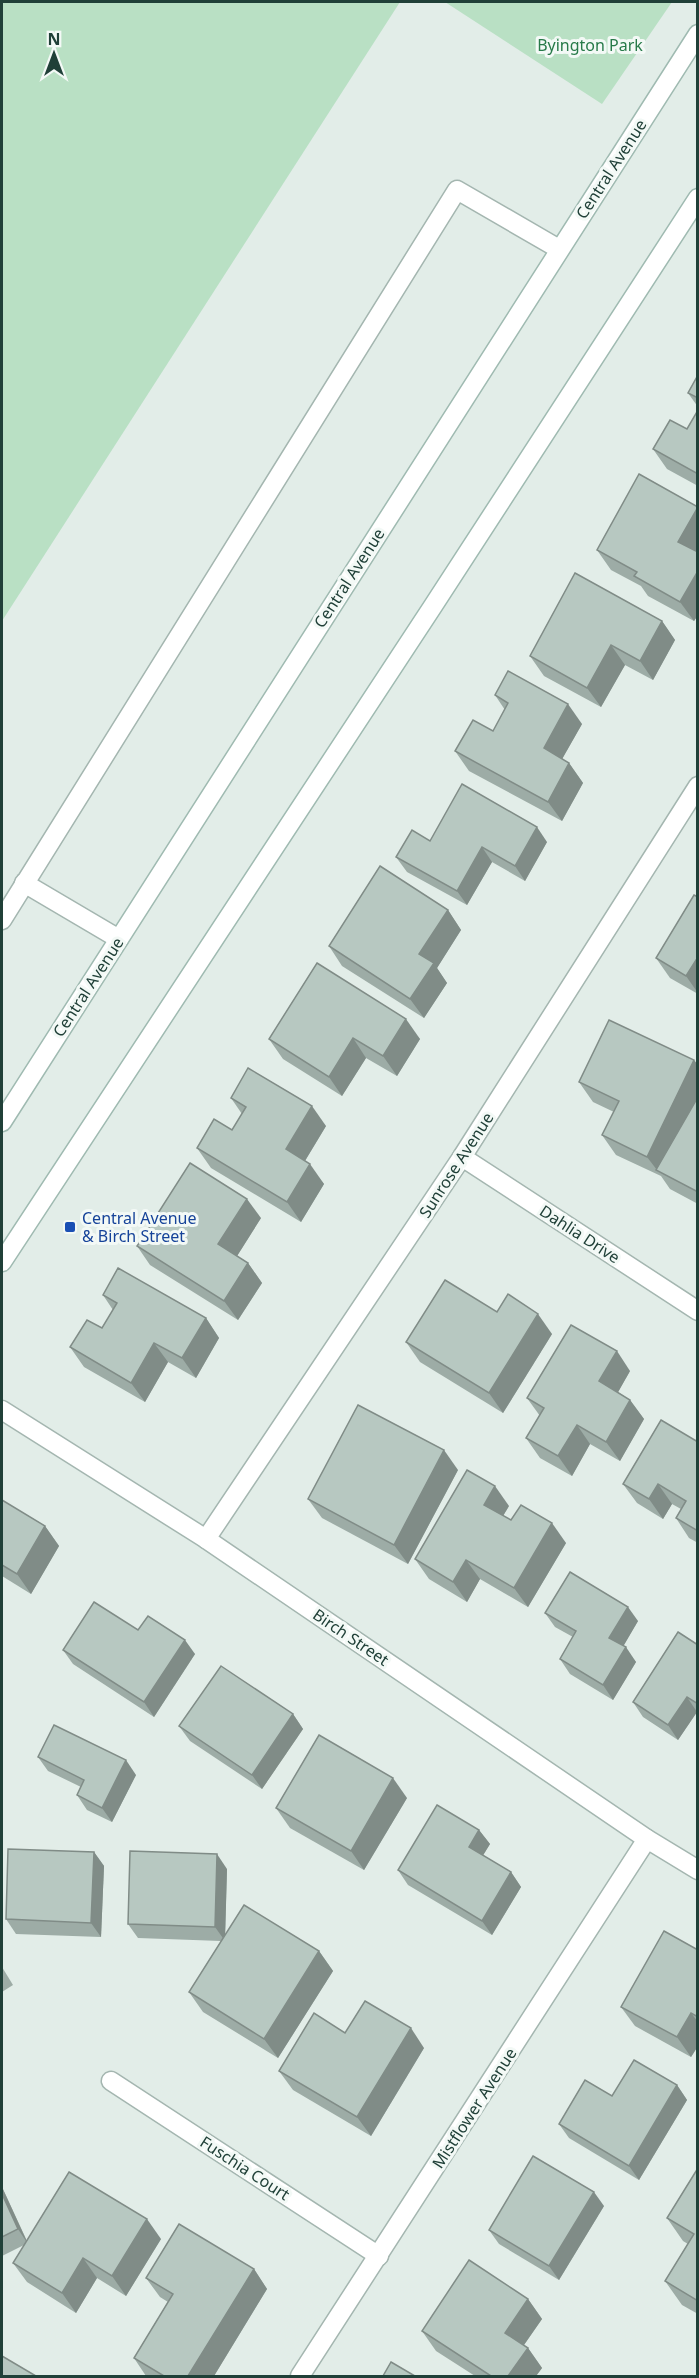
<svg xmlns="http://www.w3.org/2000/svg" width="699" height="2378" viewBox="0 0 699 2378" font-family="'Noto Sans',sans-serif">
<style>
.green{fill:#b9e0c4}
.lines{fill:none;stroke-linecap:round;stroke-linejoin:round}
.service-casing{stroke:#a4b6b0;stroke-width:21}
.minor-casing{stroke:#a4b6b0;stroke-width:21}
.secondary-casing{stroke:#9fbab1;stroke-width:21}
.service{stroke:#fff;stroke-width:18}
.minor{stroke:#fff;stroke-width:18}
.secondary{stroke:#fff;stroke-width:18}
.wall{fill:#9daca6}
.shaded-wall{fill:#808c87}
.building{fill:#b7c8c1;stroke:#808c87;stroke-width:1.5}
.transit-dot{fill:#1a4fb4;stroke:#f3f9f6;stroke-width:2}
.labels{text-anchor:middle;stroke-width:6;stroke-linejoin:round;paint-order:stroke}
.park-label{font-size:16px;fill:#277a49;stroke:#f3f9f6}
.street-label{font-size:16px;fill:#204038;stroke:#f3f9f6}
.transit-label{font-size:16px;fill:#164399;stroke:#f3f9f6;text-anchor:start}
</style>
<rect width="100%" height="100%" fill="#e2ede8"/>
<g class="green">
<polygon points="2,2 400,2 2,621"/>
<polygon points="445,2 672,2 602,104"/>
</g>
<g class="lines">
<g class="service-casing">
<g id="service">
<polyline points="24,883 119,939"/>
<polyline points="2,920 457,190 559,249"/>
</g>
</g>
<g class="minor-casing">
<g id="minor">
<polyline points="462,1157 698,1311"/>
<polyline points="2,1410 206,1539 647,1839 698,1870"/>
<polyline points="206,1539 462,1157 698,786"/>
<polyline points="111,2081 379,2256"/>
<polyline points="300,2376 647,1839"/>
</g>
</g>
<g class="secondary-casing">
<g id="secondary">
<polyline points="2,1122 698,34"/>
<polyline points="2,1262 433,606 698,198"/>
</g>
</g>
<use href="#service" class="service"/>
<use href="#minor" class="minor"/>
<use href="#secondary" class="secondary"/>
</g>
<g class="wall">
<polygon points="698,375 698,407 688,393"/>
<polygon points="698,410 698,486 667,469 653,449 687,429"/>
<polygon points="698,507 698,615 694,621 648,596 641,586 611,570 597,550"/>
<polygon points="662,621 675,640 653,680 625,665 601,707 544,676 530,656"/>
<polygon points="495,695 582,724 562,759 569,763 583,783 562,821 469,771 455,751 493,731 505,710"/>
<polygon points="430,841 547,842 525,881 492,862 467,905 407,872 396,857"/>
<polygon points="698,897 698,994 670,978 656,958"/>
<polygon points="448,910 461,930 437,968 447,983 424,1018 342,966 329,946"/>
<polygon points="317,963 420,1039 397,1076 366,1058 342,1096 283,1059 269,1039"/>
<polygon points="698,1065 698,1204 670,1189 661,1176 616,1155 602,1135 614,1112 593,1102 579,1082"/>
<polygon points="231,1098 326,1126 305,1161 324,1184 301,1222 211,1168 197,1148 232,1130 242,1114"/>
<polygon points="261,1218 237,1256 248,1263 262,1283 238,1320 150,1265 137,1246"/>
<polygon points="103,1295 206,1318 219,1338 196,1378 168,1362 145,1402 84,1367 70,1347 102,1328 113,1310"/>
<polygon points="497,1312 552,1334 503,1413 420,1362 406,1342"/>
<polygon points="630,1371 618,1392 630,1400 644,1419 620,1461 590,1444 572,1476 540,1458 526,1438 540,1416 527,1398"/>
<polygon points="698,1442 698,1543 689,1538 676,1518 681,1509 672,1504 663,1519 637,1503 623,1484"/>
<polygon points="458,1470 408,1564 322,1518 308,1499"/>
<polygon points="2,1500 45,1526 59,1546 31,1594 2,1576"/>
<polygon points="509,1506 503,1516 511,1520 566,1543 528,1607 480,1579 467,1602 429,1579 415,1559"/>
<polygon points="545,1613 638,1621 623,1646 636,1662 613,1700 570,1674 560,1659 573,1637 555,1627"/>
<polygon points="138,1630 195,1654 154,1717 73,1664 63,1650"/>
<polygon points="698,1645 698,1712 697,1712 678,1740 643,1717 633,1702"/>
<polygon points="293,1714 303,1729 262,1789 190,1741 179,1726"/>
<polygon points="38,1757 136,1775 112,1822 87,1810 77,1795 81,1787 48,1771"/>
<polygon points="407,1798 364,1870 290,1828 276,1808"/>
<polygon points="479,1830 490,1844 483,1855 511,1872 521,1887 492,1935 408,1885 398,1870"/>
<polygon points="94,1852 104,1866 101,1937 16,1934 6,1919"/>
<polygon points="227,1869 225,1934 319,1951 333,1971 278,2058 203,2012 189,1992 221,1941 138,1938 128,1924"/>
<polygon points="698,1950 698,2046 691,2057 635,2026 621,2007"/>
<polygon points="2,1967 13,1985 2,1992"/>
<polygon points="345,2033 424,2048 371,2136 293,2090 279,2071"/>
<polygon points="677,2085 687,2100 639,2180 569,2138 559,2124 612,2096"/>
<polygon points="698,2168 698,2314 682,2305 665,2281 688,2244 683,2241 667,2218"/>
<polygon points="2,2187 27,2241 161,2239 126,2296 97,2278 76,2313 27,2282 13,2263 24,2245 2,2256"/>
<polygon points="604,2206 559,2280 499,2244 489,2230"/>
<polygon points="254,2269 267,2289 214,2376 146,2376 134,2358 168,2302 160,2297 146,2278"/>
<polygon points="528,2299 542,2319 524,2345 528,2348 542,2368 536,2376 475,2376 436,2351 422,2331"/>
</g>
<g class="shaded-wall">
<polygon points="698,507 698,552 692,562 678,542"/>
<polygon points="698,571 698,615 694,621 680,602"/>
<polygon points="662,621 675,640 653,680 640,661"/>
<polygon points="611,645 625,665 601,707 587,688"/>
<polygon points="568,704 582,724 557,768 544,748"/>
<polygon points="569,763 583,783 562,821 548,802"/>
<polygon points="537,827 547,842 525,881 515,866"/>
<polygon points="482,847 492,862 467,905 457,891"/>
<polygon points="448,910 461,930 437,968 447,983 424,1018 410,999 419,954"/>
<polygon points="697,957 698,957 698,993 686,976"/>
<polygon points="406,1019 420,1039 397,1076 383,1056"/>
<polygon points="353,1038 366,1058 342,1096 329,1077"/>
<polygon points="694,1060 698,1065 698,1102 657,1170 647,1157"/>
<polygon points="312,1106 326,1126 300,1169 286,1149"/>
<polygon points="310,1164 324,1184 301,1222 287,1202"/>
<polygon points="247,1199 261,1218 232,1264 218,1244"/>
<polygon points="248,1263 262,1283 238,1320 224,1301"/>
<polygon points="538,1314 552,1334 503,1413 489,1393"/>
<polygon points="206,1318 219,1338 196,1378 182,1358"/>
<polygon points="154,1343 168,1362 145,1402 131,1383"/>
<polygon points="617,1351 630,1371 613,1401 599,1381"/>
<polygon points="630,1400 644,1419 620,1461 606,1442"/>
<polygon points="577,1425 590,1444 572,1476 558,1456"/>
<polygon points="444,1450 458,1470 408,1564 394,1545"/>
<polygon points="658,1484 672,1504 663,1519 649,1499"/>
<polygon points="495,1486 509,1506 498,1524 484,1505"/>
<polygon points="552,1523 566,1543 528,1607 514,1588"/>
<polygon points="45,1526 59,1546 31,1594 17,1574"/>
<polygon points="466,1560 480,1579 467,1602 453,1582"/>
<polygon points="628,1607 638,1621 620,1652 609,1638"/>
<polygon points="185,1640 195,1654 154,1717 144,1702"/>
<polygon points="626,1647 636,1662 613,1700 603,1685"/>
<polygon points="687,1697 697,1712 678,1740 668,1725"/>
<polygon points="293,1714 303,1729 262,1789 252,1775"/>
<polygon points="126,1760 136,1775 112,1822 102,1808"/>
<polygon points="393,1778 407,1798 364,1870 351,1851"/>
<polygon points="479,1830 490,1844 479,1862 469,1847"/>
<polygon points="94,1852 104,1866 101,1937 91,1923"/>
<polygon points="217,1854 227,1869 225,1941 215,1927"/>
<polygon points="511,1872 521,1887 492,1935 482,1921"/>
<polygon points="319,1951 333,1971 278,2058 264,2039"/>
<polygon points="691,2013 698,2022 698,2046 691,2057 677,2037"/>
<polygon points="411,2028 424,2048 371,2136 357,2117"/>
<polygon points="677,2085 687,2100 639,2180 629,2166"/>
<polygon points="2,2187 28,2244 18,2229 2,2194"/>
<polygon points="594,2192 604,2206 559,2280 549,2266"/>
<polygon points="147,2219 161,2239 126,2296 112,2276"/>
<polygon points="83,2258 97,2278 76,2313 62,2293"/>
<polygon points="254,2269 267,2289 214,2376 188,2376"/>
<polygon points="528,2299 542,2319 519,2352 505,2333"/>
<polygon points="528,2348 542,2368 536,2376 508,2376"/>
</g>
<g class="building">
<polygon points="698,375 698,398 688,393"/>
<polygon points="698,410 698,474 653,449 670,420 687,429"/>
<polygon points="639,474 698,507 678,542 698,552 698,571 680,602 634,576 637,572 597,550"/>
<polygon points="575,573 662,621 640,661 611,645 587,688 530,656"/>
<polygon points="508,671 568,704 544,748 569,763 548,802 455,751 473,720 493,731 508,703 495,695"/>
<polygon points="462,784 537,827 515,866 482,847 457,891 396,857 412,830 430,841"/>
<polygon points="380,866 448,910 419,954 434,963 410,999 329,946"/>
<polygon points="694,895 698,897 698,957 686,976 656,958"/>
<polygon points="317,963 406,1019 383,1056 353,1038 329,1077 269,1039"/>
<polygon points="609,1020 694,1060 647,1157 602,1135 619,1101 579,1082"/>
<polygon points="248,1068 312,1106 286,1149 310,1164 287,1202 197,1148 214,1119 232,1130 246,1107 231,1098"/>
<polygon points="698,1097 698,1192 656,1170"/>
<polygon points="190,1163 247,1199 218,1244 248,1263 224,1301 137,1246"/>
<polygon points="118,1268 206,1318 182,1358 154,1343 131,1383 70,1347 87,1320 102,1328 117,1303 103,1295"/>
<polygon points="445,1280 497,1312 508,1294 538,1314 489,1393 406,1342"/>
<polygon points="571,1325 617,1351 599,1381 630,1400 606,1442 577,1425 558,1456 526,1438 544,1408 527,1398"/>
<polygon points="358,1405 444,1450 394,1545 308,1499"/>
<polygon points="661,1420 698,1442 698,1531 676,1518 686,1501 658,1484 649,1499 623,1484"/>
<polygon points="467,1470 495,1486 484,1505 511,1520 521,1505 552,1523 514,1588 466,1560 453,1582 415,1559"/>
<polygon points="2,1500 45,1526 17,1574 2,1565"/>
<polygon points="570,1572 628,1607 609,1638 626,1647 603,1685 560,1659 576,1631 545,1613"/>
<polygon points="94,1602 138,1630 148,1616 185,1640 144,1702 63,1650"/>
<polygon points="678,1632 698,1645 698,1704 687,1697 668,1725 633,1702"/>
<polygon points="221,1666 293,1714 252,1775 179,1726"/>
<polygon points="54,1725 126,1760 102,1808 77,1795 84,1780 38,1757"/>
<polygon points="319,1735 393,1778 351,1851 276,1808"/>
<polygon points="437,1805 479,1830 469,1847 511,1872 482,1921 398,1870"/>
<polygon points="8,1849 94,1852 91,1923 6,1919"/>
<polygon points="130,1851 217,1854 215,1927 128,1924"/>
<polygon points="244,1905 319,1951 264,2039 189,1992"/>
<polygon points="664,1931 698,1950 698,2017 691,2013 677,2037 621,2007"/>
<polygon points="365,2001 411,2028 357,2117 279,2071 314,2013 345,2033"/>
<polygon points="634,2060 677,2085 629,2166 559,2124 585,2080 612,2096"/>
<polygon points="533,2156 594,2192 549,2266 489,2230"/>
<polygon points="698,2168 698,2301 665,2281 694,2234 667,2218"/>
<polygon points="69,2172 147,2219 112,2276 83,2258 62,2293 13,2263"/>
<polygon points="2,2194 18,2229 2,2237"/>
<polygon points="179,2224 254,2269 188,2376 164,2376 134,2358 173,2294 146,2278"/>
<polygon points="469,2260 528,2299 505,2333 528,2348 508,2376 491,2376 422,2331"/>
<polygon points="2,2356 36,2376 2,2376"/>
<polygon points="391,2362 415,2376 383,2376"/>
</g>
<rect class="transit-dot" x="64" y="1221" width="12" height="12" rx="3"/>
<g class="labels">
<g class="park-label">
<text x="590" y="51">Byington Park</text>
</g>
<g class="street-label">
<text transform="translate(611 169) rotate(-57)" y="6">Central Avenue</text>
<text transform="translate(349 578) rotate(-57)" y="6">Central Avenue</text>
<text transform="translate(88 987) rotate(-57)" y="6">Central Avenue</text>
<text transform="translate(456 1165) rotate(-57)" y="6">Sunrose Avenue</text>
<text transform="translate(580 1234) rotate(33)" y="6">Dahlia Drive</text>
<text transform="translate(351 1637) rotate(34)" y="6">Birch Street</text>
<text transform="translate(474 2108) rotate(-57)" y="6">Mistflower Avenue</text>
<text transform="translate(245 2168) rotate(33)" y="6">Fuschia Court</text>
</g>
<g class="transit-label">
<text x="82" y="1224">Central Avenue<tspan x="82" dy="18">&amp; Birch Street</tspan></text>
</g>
</g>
<rect width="699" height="2378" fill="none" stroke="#204038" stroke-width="6"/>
<g transform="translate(54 54)" stroke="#f3f9f6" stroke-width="4.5" paint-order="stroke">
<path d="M0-4.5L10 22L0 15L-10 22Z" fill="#204038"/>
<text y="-9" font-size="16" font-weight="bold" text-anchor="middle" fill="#204038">N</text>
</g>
</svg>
